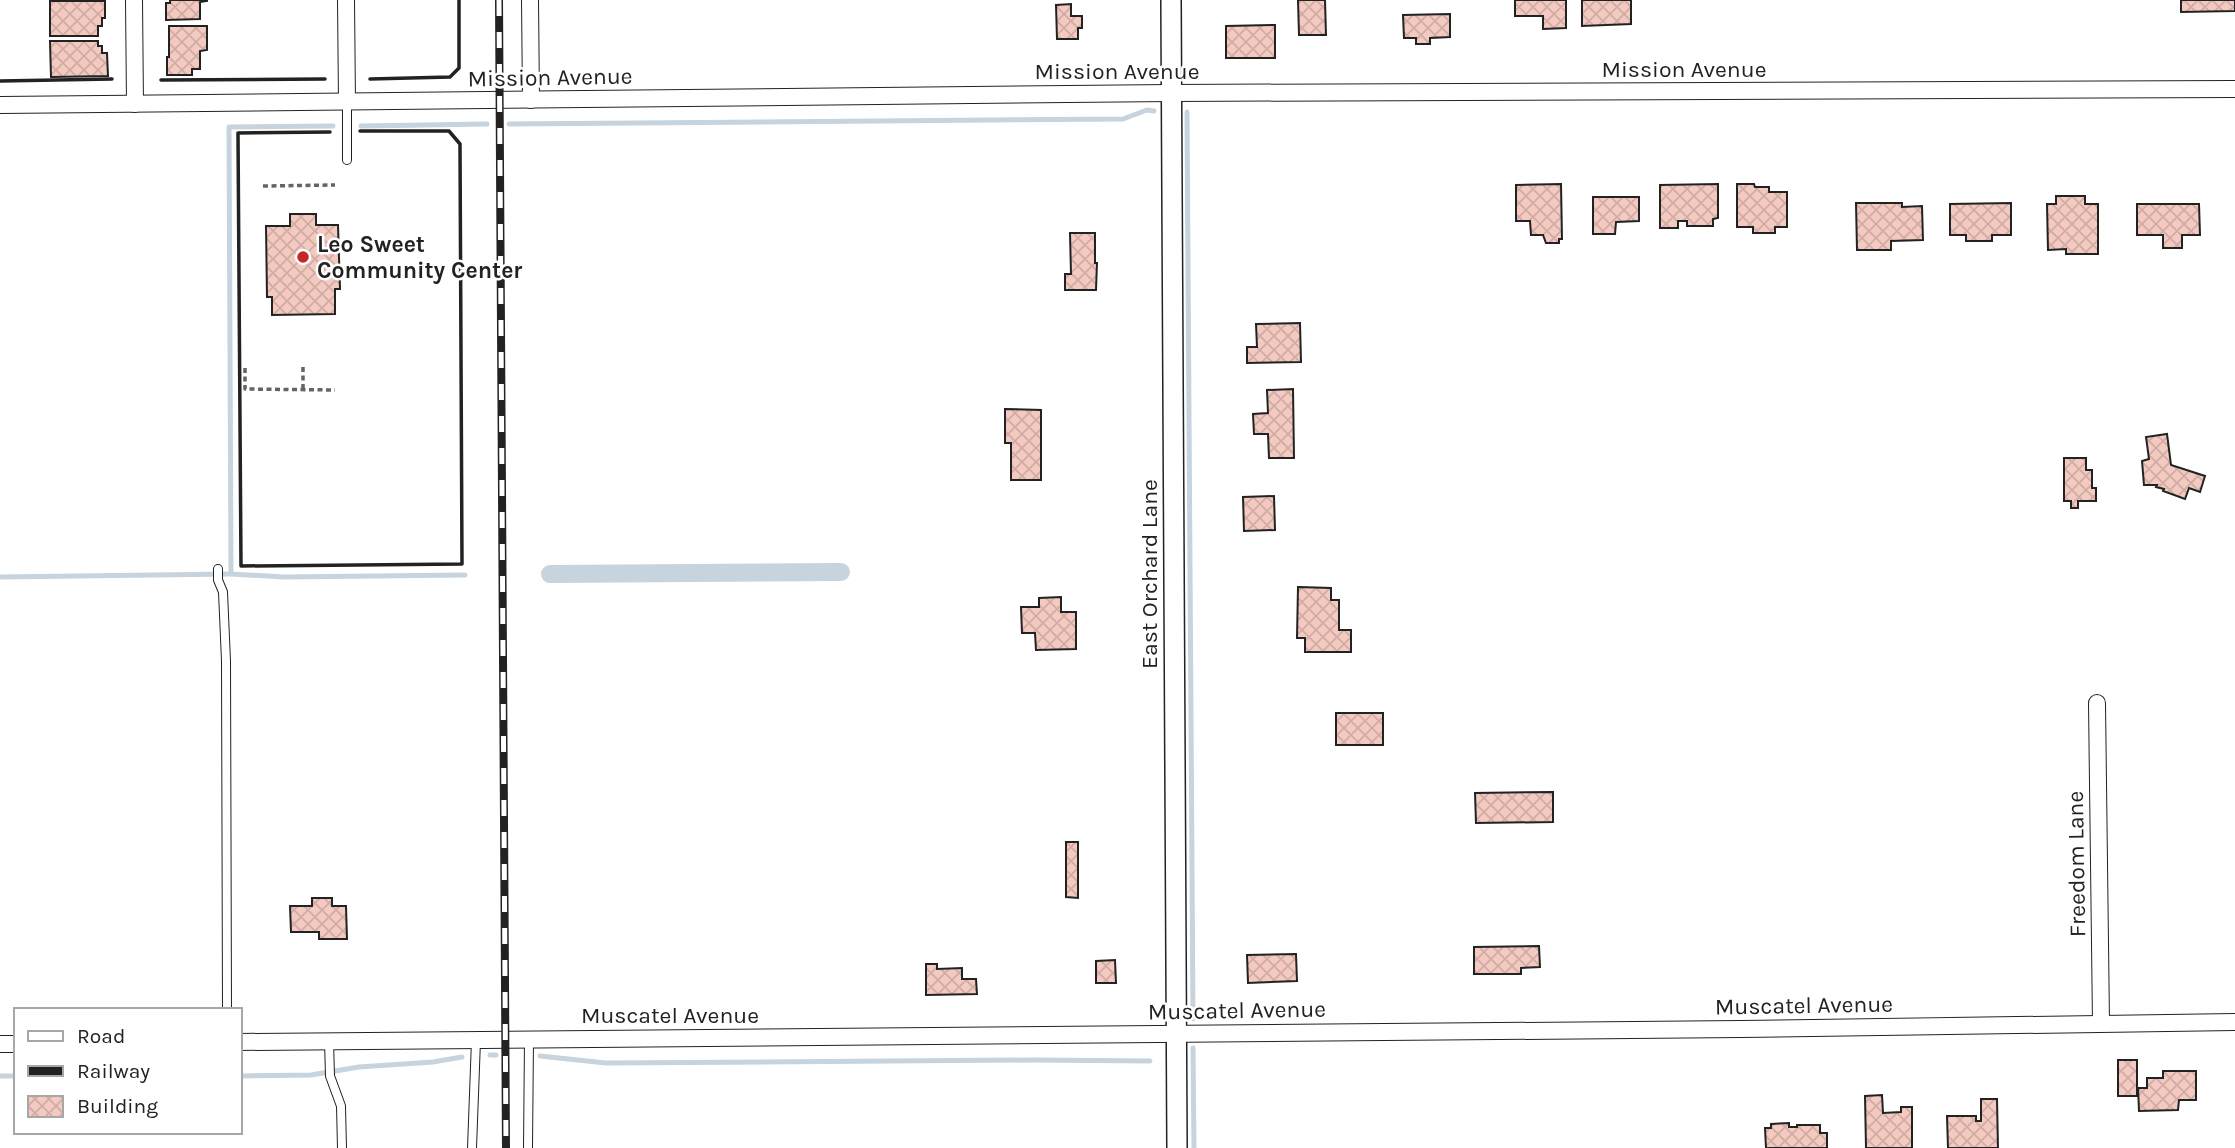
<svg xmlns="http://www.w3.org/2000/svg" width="2235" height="1148" viewBox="0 0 2235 1148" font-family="Karla,sans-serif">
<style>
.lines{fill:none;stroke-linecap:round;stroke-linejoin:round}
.stream{stroke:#c7d3dd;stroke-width:5}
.canal{stroke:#c7d3dd;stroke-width:18}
.building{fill:url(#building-cross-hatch);stroke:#222;stroke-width:2}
.service-casing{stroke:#222;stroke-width:10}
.minor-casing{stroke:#222;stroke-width:18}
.tertiary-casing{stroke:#222;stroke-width:22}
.path{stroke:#646464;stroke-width:3.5;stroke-dasharray:5 3.5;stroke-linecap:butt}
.service{stroke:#fff;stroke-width:8}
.minor{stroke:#fff;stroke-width:16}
.tertiary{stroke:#fff;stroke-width:19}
.rail-casing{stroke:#222;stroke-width:8}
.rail{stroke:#fff;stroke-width:5;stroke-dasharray:16;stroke-linecap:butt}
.wall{stroke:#222;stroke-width:3.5}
.poi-dot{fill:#c62828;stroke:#fff;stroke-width:2.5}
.labels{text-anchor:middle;stroke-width:5;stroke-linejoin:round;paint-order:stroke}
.street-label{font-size:23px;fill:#222;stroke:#fff}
.poi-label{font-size:23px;font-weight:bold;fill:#222;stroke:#fff;text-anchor:start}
</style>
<defs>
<pattern id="building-cross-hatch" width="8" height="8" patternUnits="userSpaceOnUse" patternTransform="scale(1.75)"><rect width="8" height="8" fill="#f3c9c0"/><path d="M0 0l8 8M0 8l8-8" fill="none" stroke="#d0aca5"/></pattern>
</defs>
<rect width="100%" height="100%" fill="#fff"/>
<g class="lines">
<g class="stream">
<polyline points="1187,112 1193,1019"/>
<polyline points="509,124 1123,119 1147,110 1154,111"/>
<polyline points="333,126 229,127 231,574 284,577 465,575"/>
<polyline points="361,126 487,124"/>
<polyline points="0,577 231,574"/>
<polyline points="1193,1048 1194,1148"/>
<polyline points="490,1055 496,1055"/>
<polyline points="540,1056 606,1063 1035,1060 1150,1061"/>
<polyline points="0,1076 16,1076"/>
<polyline points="240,1076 311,1075 359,1067 433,1062 462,1057"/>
</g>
<polyline class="canal" points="550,574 841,572"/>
</g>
<g class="building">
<polygon points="170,0 207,0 207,1 200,2 200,19 166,20 166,3 170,3"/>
<polygon points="1298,0 1325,0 1326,35 1299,35"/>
<polygon points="1515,0 1566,0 1566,28 1543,29 1543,16 1515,16"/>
<polygon points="1582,0 1631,0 1631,24 1582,26"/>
<polygon points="2181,0 2235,0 2235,11 2181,12"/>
<polygon points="50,1 105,1 105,18 102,18 102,26 98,26 98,36 50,36"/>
<polygon points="1071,4 1071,16 1082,16 1082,28 1078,28 1078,39 1057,39 1056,5"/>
<polygon points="1450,14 1450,37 1430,38 1430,44 1416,44 1416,38 1404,38 1403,15"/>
<polygon points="1275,25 1275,58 1226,58 1226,26"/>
<polygon points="169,26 207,26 207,50 200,51 200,69 192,69 192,75 167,75 167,57 169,57"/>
<polygon points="50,41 98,41 98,46 102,46 102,53 107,53 108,76 51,77"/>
<polygon points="1561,184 1562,239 1559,239 1559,243 1546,243 1543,235 1531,235 1530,221 1516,221 1516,185"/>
<polygon points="1718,184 1718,218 1713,219 1713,226 1687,226 1687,221 1678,221 1678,228 1660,228 1660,185"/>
<polygon points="1737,184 1754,184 1755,187 1769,187 1769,192 1787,192 1787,227 1775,227 1775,233 1753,233 1753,227 1737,227"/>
<polygon points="2056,196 2085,196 2085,204 2098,204 2098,254 2066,254 2066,249 2048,250 2047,204 2056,204"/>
<polygon points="1593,197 1639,197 1639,221 1616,222 1615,234 1593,234"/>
<polygon points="1856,203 1902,203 1902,207 1922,206 1923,240 1891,241 1891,250 1857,250"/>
<polygon points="2011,203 2011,235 1992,235 1992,241 1966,241 1966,235 1950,235 1950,204"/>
<polygon points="2137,204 2199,204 2200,235 2182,235 2182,248 2163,248 2163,235 2137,235"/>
<polygon points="290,214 316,214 316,225 338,225 340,289 335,289 335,314 272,315 272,297 267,297 266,226 290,226"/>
<polygon points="1070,233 1095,233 1095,263 1097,263 1096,290 1065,290 1065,274 1071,274"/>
<polygon points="1300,323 1301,362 1247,363 1247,347 1257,347 1256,324"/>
<polygon points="1293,389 1294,458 1269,458 1268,434 1254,434 1253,414 1268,413 1267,390"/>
<polygon points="1005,409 1041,410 1041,480 1011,480 1011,443 1005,443"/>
<polygon points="2167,434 2171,465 2205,476 2200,492 2189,488 2185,499 2163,491 2164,489 2156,487 2157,485 2144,485 2142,461 2149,459 2146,437"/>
<polygon points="2064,458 2086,458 2086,470 2092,470 2092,488 2096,488 2096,501 2078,501 2078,508 2071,508 2071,501 2064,501"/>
<polygon points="1274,496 1275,530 1244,531 1243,497"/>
<polygon points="1298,587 1331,588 1331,600 1339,600 1339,630 1351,630 1351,652 1305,652 1305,638 1297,638"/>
<polygon points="1061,597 1061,612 1076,612 1076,649 1036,650 1035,633 1022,633 1021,607 1039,607 1039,598"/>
<rect x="1336" y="713" width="47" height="32"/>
<polygon points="1553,792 1553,822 1476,823 1475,793"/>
<polygon points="1066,842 1078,842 1078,898 1066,897"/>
<polygon points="312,898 332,898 332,906 346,906 347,939 319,939 319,932 291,932 290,906 312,906"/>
<polygon points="1539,946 1540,967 1521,968 1521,974 1474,974 1474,947"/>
<polygon points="1296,954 1297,981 1248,983 1247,955"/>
<polygon points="1115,960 1116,983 1096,983 1096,961"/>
<polygon points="926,964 937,964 937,969 962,968 962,979 976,979 977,994 926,995"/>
<rect x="2118" y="1060" width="19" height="36"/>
<polygon points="2163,1071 2196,1071 2196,1100 2179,1100 2178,1110 2139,1111 2138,1088 2147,1088 2147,1078 2163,1078"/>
<polygon points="1882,1095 1883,1113 1901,1112 1901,1107 1912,1107 1912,1148 1866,1148 1865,1096"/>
<polygon points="1981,1099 1997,1099 1998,1148 1948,1148 1947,1116 1976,1116 1976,1121 1981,1121"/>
<polygon points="1789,1123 1789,1127 1797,1127 1797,1125 1820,1125 1820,1133 1827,1133 1827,1148 1766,1148 1765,1128 1771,1128 1771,1124"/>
</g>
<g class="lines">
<g class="service-casing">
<g id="service">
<polyline points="347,102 347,160"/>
<polyline points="218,569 218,580 223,592 226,661 227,1010"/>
<polyline points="329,1041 330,1076 341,1106 342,1148"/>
<polyline points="472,1148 476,1040"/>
<polyline points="528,1148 529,1039"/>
</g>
</g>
<g class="minor-casing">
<g id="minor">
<polyline points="134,0 135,104"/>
<polyline points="346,0 347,102"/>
<polyline points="530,0 531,100"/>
<polyline points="0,105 1171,93 2235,89"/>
<polyline points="2097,703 2101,1023"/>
<polyline points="240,1042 1741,1029 2235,1022"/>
<polyline points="0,1044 16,1044"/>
</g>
</g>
<g class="tertiary-casing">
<polyline id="tertiary" points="1171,0 1177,1148"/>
</g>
<g class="path">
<polyline points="263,186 335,185"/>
<polyline points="245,368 245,389 335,390"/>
<polyline points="303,389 303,365"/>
</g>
<use href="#service" class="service"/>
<use href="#minor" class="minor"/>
<use href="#tertiary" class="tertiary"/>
<g class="rail-casing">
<polyline id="rail" points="499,0 506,1148"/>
</g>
<use href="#rail" class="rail"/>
<g class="wall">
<polyline points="370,79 450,77 459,68 459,0"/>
<polyline points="161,80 325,79"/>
<polyline points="0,81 112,79"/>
<polyline points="330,132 238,133 241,566 462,564 460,144 449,131 360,131"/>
</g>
</g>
<circle class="poi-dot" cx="303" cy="257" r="7"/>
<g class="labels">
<g class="street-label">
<text x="1684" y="77">Mission Avenue</text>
<text x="1117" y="79">Mission Avenue</text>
<text transform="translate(550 77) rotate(-1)" y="8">Mission Avenue</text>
<text transform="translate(1149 574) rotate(-90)" y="8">East Orchard Lane</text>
<text transform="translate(2076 864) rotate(-91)" y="8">Freedom Lane</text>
<text transform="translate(1804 1005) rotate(-1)" y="8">Muscatel Avenue</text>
<text transform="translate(1237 1010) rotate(-1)" y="8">Muscatel Avenue</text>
<text x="670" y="1023">Muscatel Avenue</text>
</g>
<g class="poi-label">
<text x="317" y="252">Leo Sweet<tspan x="317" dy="26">Community Center</tspan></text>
</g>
</g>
<rect x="14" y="1008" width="228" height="126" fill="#ffffff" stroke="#a7a7a7" stroke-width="2"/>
<rect x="28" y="1031" width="35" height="10" fill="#ffffff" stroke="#a7a7a7" stroke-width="2"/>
<text x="77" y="1043" font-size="21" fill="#222222">Road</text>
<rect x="28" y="1066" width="35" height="10" fill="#222222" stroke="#a7a7a7" stroke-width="2"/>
<text x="77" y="1078" font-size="21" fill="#222222">Railway</text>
<rect x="28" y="1096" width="35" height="21" fill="url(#building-cross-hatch)" stroke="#a7a7a7" stroke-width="2"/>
<text x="77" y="1113" font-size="21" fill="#222222">Building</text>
</svg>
